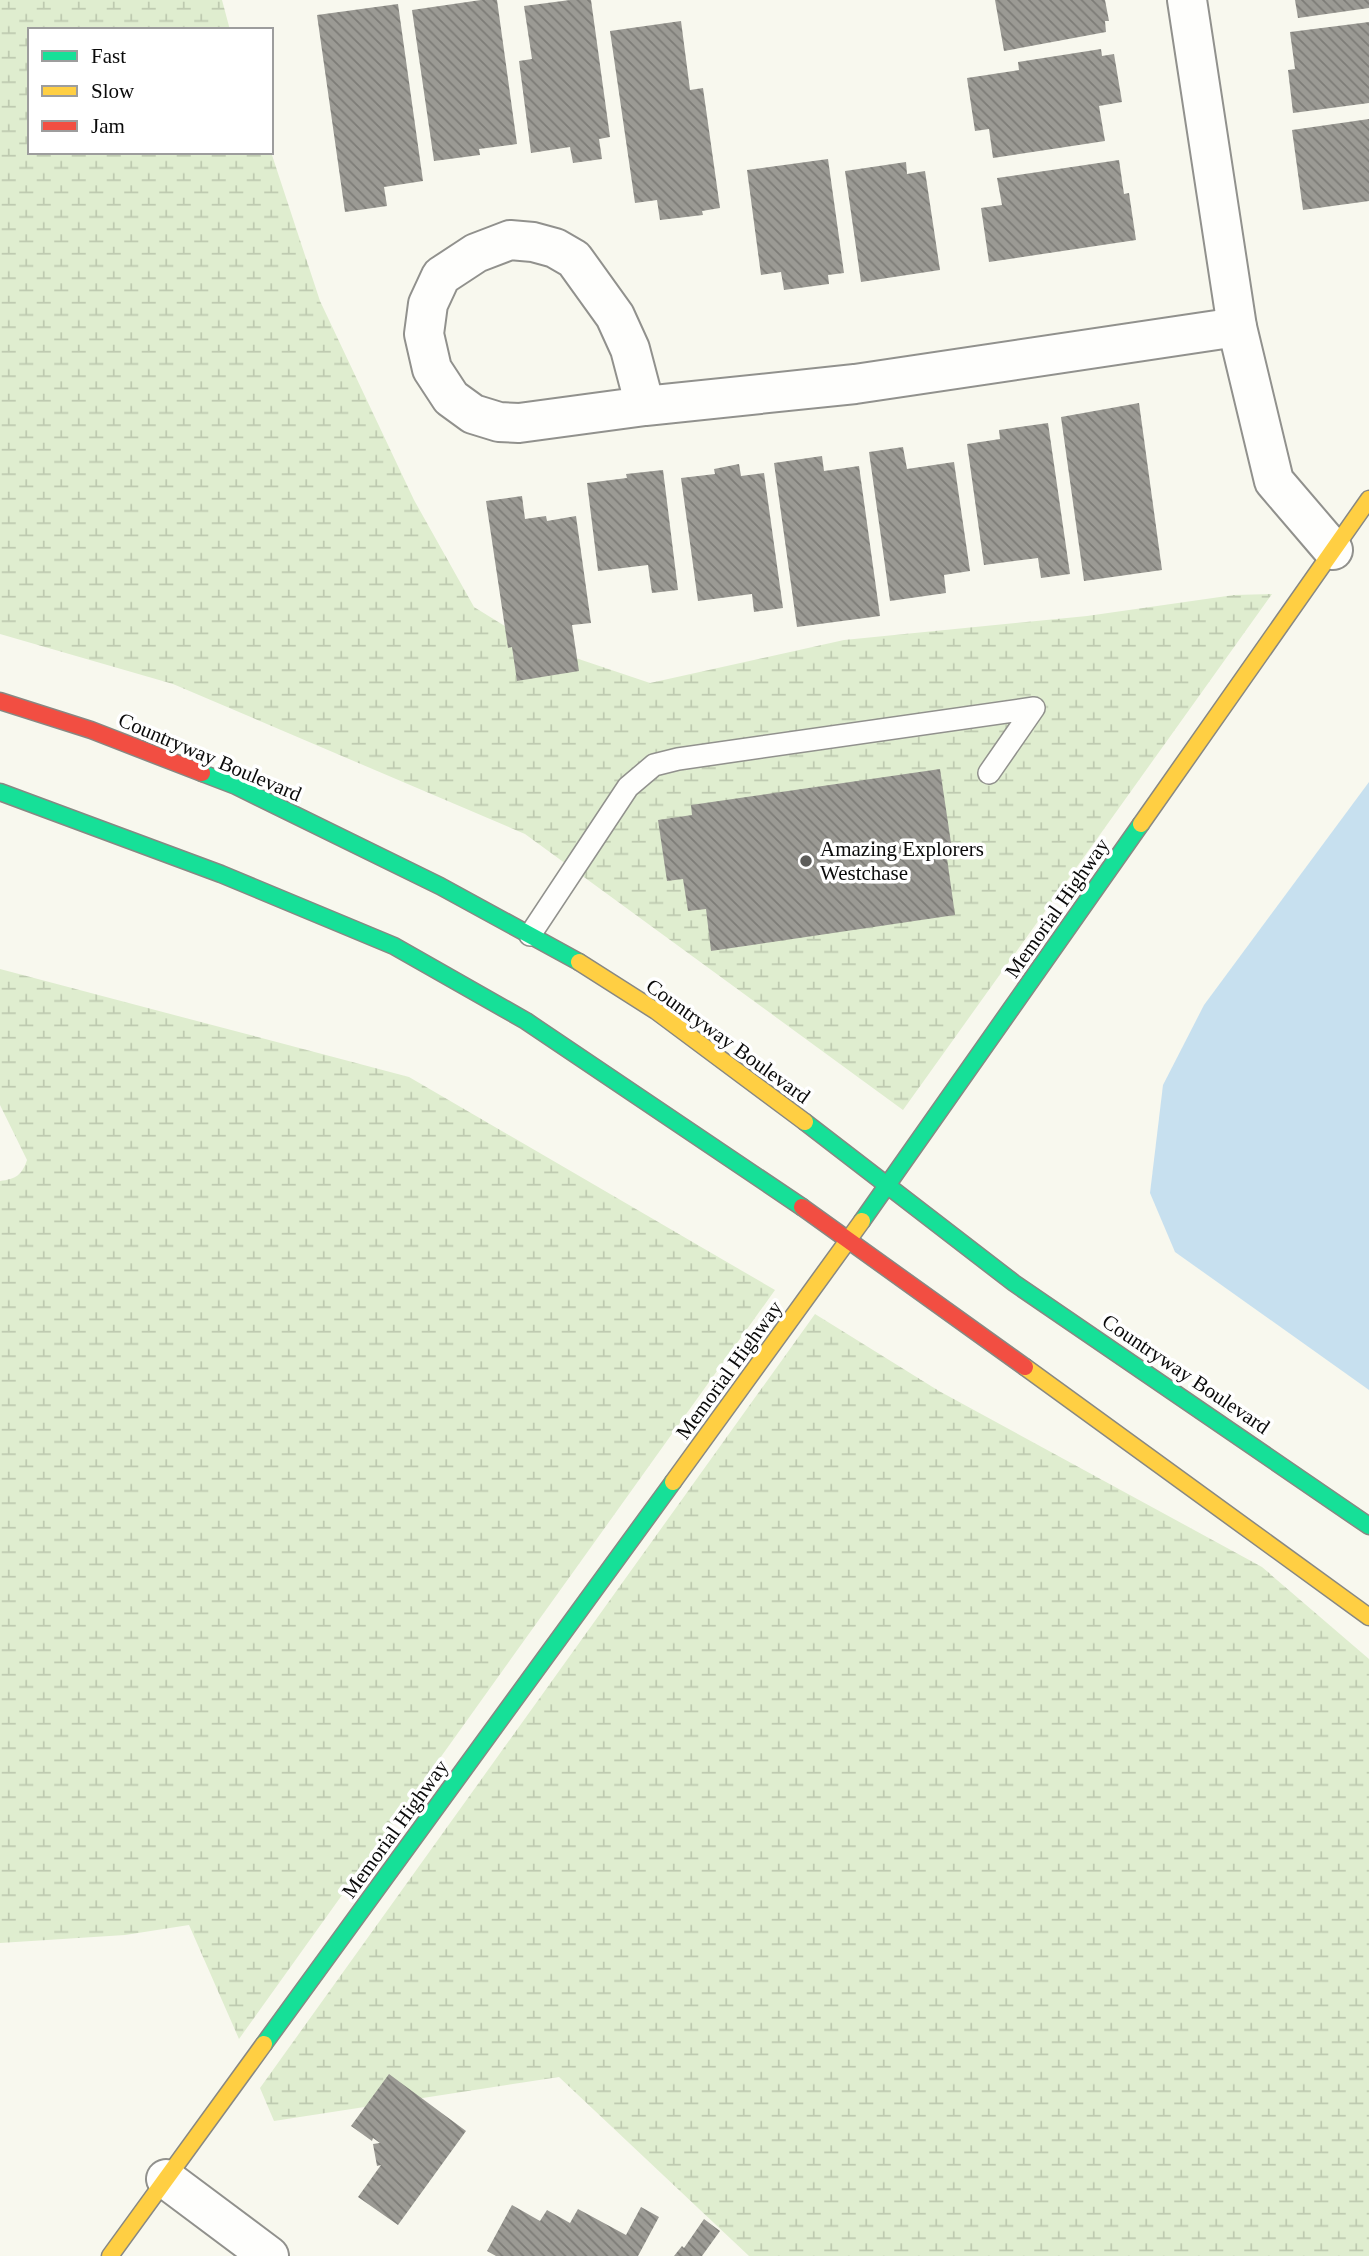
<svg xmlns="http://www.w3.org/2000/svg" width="1369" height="2256" viewBox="0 0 1369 2256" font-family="Georgia,serif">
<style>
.wetland{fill:url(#wetland-marsh)}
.water{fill:#c7e0ef}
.building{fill:url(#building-back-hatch)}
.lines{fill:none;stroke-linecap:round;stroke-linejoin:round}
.lane-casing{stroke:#91918d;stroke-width:24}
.street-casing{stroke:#91918d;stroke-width:42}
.fast-casing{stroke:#888883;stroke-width:19}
.slow-casing{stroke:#888883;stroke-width:19}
.jam-casing{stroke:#888883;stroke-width:19}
.lane{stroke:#fefefc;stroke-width:21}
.street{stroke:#fefefc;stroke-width:38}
.fast{stroke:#16e098;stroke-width:16}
.slow{stroke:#ffcf43;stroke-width:16}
.jam{stroke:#f24e42;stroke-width:16}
.poi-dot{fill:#5d5d5a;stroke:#fff;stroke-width:2.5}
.labels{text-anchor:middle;stroke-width:7;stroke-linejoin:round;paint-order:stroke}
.street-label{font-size:21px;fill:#0a0a0a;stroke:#fff}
.poi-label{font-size:21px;fill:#0a0a0a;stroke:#fff;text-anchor:start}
</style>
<defs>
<pattern id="wetland-marsh" width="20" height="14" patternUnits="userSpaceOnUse" patternTransform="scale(1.75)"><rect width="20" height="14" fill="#dfedcf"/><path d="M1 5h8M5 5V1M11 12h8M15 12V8" fill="none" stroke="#becab0"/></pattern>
<pattern id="building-back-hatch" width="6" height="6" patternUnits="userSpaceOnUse" patternTransform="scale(1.75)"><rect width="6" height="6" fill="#9b9a94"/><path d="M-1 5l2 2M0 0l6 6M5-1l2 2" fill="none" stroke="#7d7c77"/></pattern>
</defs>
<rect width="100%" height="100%" fill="#f8f8ee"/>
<g class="wetland">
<polygon points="0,0 222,0 230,30 30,30 30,152 271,152 320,301 414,500 474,607 534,644 650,683 844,640 1087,616 1234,595 1272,594 903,1110 525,834 173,684 0,634"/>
<path d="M 0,969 L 409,1077 L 775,1290 L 239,2039 L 189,1925 L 125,1935 L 0,1943 L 0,1181 C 16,1179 22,1175 27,1160 L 0,1105 Z"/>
<polygon points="815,1314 939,1391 1262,1567 1369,1659 1369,2256 749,2256 559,2077 274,2121 260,2088"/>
</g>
<polygon class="water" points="1369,782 1369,1390 1175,1252 1150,1193 1163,1085 1204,1005"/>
<g class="building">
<polygon points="481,0 497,0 517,144 479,149 480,155 434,161 412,10"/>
<polygon points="570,0 591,0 610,137 599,139 602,159 573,163 570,147 531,153 519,61 532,59 524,6"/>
<polygon points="995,0 1105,0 1109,21 1105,21 1106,32 1004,51"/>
<polygon points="1295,0 1369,0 1369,8 1298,18"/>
<polygon points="398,4 423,181 384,187 387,206 345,212 317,15"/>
<polygon points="681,21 690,90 703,88 720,208 702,211 703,215 660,220 657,200 635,203 610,31"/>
<polygon points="1369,22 1369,103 1293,113 1288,70 1295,69 1290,32"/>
<polygon points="1101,49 1102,56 1114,54 1122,102 1099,106 1105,141 993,158 989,129 975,131 967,78 1019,70 1018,62"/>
<polygon points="1369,119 1369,201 1303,210 1292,130"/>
<polygon points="828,159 844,273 828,275 829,284 784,290 781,272 761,275 747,170"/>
<polygon points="1119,160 1124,194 1129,193 1136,240 989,262 981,208 1002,205 997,178"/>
<polygon points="906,162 907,174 925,171 940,270 861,282 845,171"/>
<polygon points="1139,403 1162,570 1084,581 1061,417"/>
<polygon points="1048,423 1070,574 1041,578 1038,558 984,565 967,444 1000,439 999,430"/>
<polygon points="903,447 907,469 954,462 970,571 944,575 946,593 890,601 869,452"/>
<polygon points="822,456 824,471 859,466 880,616 797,627 774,463"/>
<polygon points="739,464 741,476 764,473 783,608 754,612 752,594 698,601 681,478 715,474 714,469"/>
<polygon points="663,470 678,590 652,593 648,565 598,571 587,483 627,478 626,474"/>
<polygon points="522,496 525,519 546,516 547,521 576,516 591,623 572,625 579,671 517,681 512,647 508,648 486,501"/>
<polygon points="940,769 951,843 945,844 955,915 711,951 706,909 688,911 683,879 667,881 658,820 692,815 691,805"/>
<polygon points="389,2074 466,2131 398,2225 358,2197 381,2165 377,2166 373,2144 380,2143 373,2138 372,2141 351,2126"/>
<polygon points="512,2205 540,2221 547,2210 570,2223 578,2209 626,2235 641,2207 659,2217 638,2256 496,2256 487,2251"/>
<polygon points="704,2219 720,2231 702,2256 674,2256 682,2246 684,2248"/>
</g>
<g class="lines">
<g class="lane-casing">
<polyline id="lane" points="530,935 628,787 654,765 678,759 1034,708 989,773"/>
</g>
<g class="street-casing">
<g id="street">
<polyline points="1187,0 1237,327 1274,481 1333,550"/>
<polyline points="645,406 630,349 615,316 574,259 555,248 533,242 510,240 476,253 441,276 428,304 424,334 432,369 451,398 473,414 499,422 519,423 645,406 855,384 1237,327"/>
<polyline points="166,2179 269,2256"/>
</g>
</g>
<g class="fast-casing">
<g id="fast">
<polyline points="202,773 236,786 440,886 579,962"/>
<polyline points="0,792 221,874 394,946 526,1021 802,1207"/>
<polyline points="805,1122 1014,1283 1369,1526"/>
<polyline points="862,1221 1141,824"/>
<polyline points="264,2044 673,1482"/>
</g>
</g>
<g class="slow-casing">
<g id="slow">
<polyline points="1141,824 1369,499"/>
<polyline points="579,962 656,1011 805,1122"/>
<polyline points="1025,1367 1369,1617"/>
<polyline points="673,1482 862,1221"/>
<polyline points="110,2256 264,2044"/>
</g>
</g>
<g class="jam-casing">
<g id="jam">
<polyline points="0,701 91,730 202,773"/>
<polyline points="802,1207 1025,1367"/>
</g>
</g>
<use href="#lane" class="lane"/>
<use href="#street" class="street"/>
<use href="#fast" class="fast"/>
<use href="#slow" class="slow"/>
<use href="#jam" class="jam"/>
</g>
<circle class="poi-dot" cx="806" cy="861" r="7"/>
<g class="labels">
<g class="street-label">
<text transform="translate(210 757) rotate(23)" y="7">Countryway Boulevard</text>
<text transform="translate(1057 908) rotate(-55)" y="7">Memorial Highway</text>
<text transform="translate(728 1041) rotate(36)" y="7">Countryway Boulevard</text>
<text transform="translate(729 1370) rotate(-54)" y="7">Memorial Highway</text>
<text transform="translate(1186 1374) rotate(34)" y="7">Countryway Boulevard</text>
<text transform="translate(395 1829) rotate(-54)" y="7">Memorial Highway</text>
</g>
<g class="poi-label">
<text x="820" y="856">Amazing Explorers<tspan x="820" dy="24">Westchase</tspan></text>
</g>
</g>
<rect x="28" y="28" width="245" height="126" fill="#ffffff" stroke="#9d9d9d" stroke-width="2"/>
<rect x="42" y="51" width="35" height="10" fill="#16e098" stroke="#9d9d9d" stroke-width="2"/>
<text x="91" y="63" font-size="21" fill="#0a0a0a">Fast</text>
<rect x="42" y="86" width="35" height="10" fill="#ffcf43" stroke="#9d9d9d" stroke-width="2"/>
<text x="91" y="98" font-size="21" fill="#0a0a0a">Slow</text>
<rect x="42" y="121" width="35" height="10" fill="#f24e42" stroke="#9d9d9d" stroke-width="2"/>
<text x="91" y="133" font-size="21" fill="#0a0a0a">Jam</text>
</svg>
